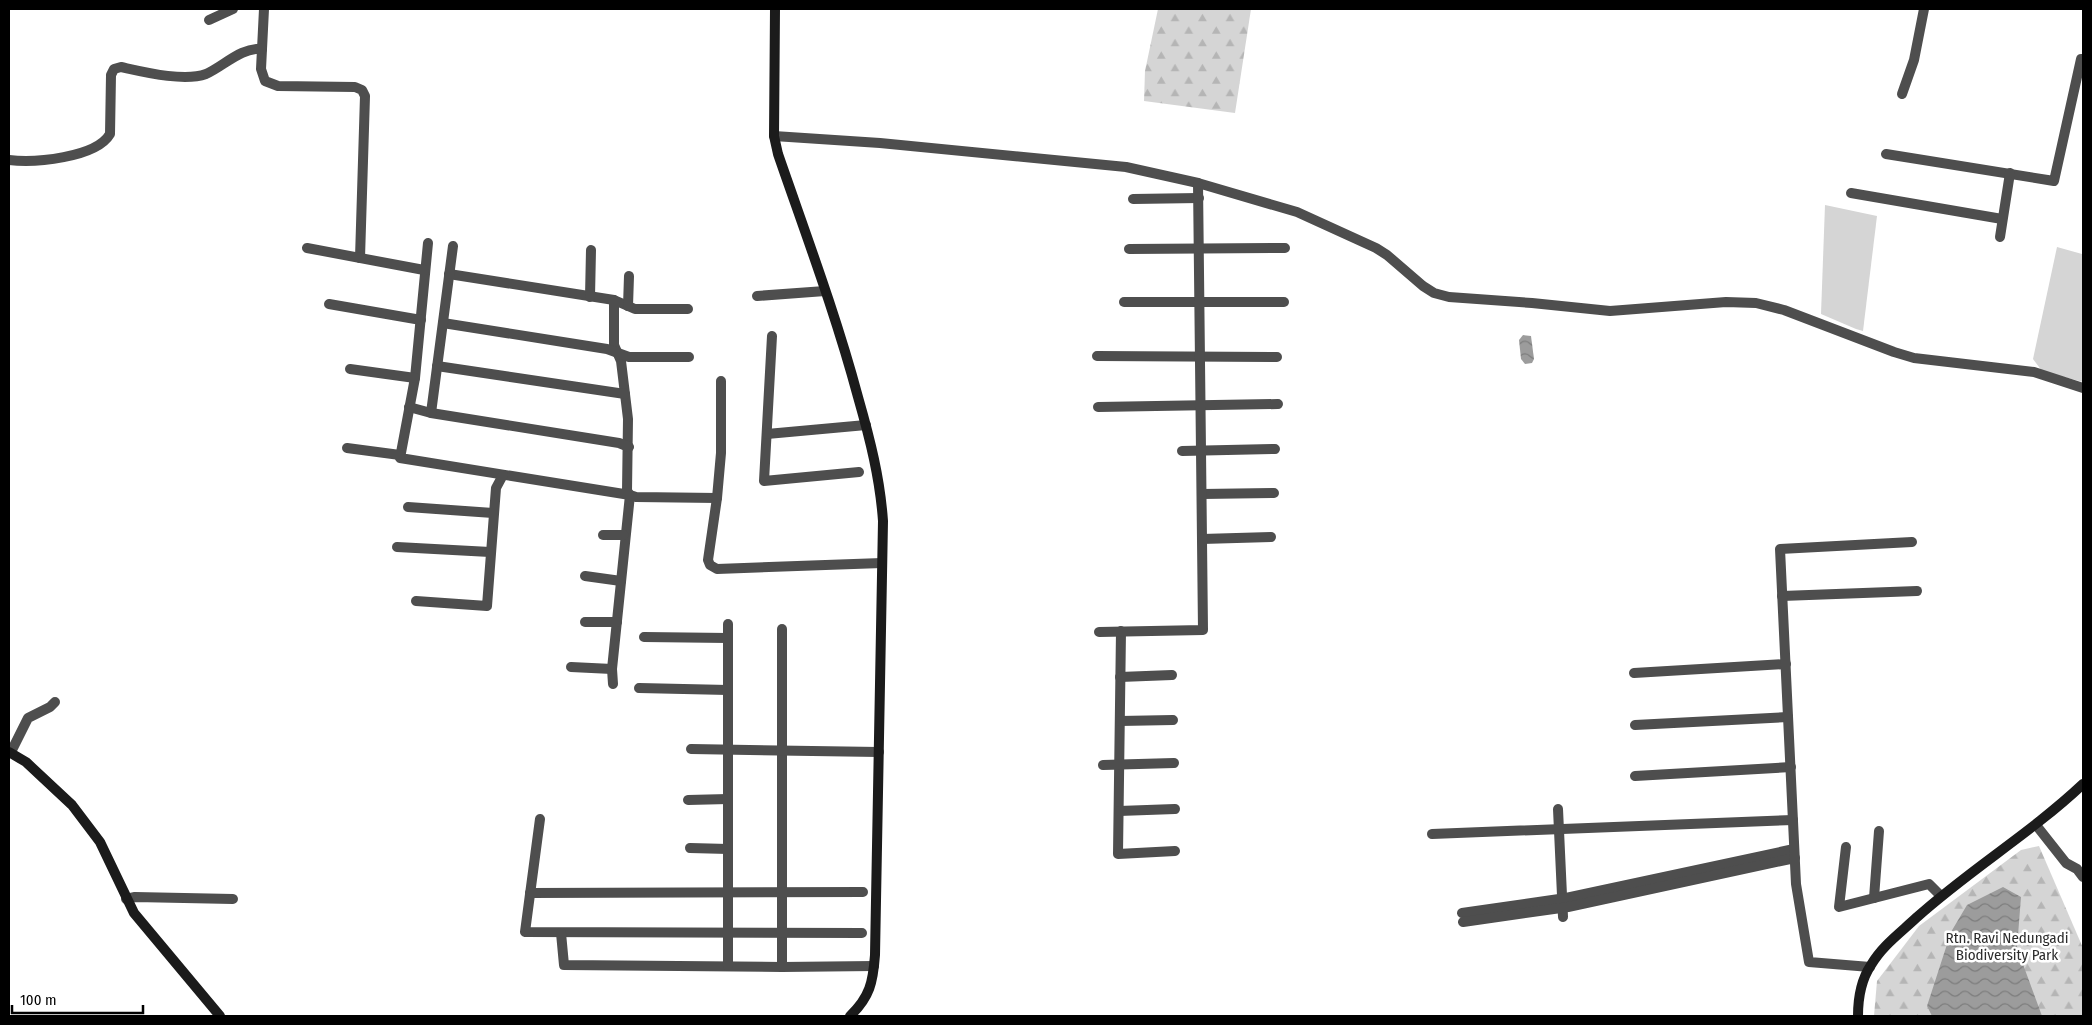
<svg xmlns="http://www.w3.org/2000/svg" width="2092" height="1025" viewBox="0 0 2092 1025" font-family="'Fira Sans Condensed',sans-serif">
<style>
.green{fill:#d5d5d5}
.forest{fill:url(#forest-firs)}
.water{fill:url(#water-waves)}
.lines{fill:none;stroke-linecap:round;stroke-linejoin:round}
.street{stroke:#4e4e4e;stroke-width:10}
.secondary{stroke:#1b1b1b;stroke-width:10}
.labels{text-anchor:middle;stroke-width:5;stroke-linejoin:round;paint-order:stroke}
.park-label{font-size:15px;fill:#2c2c2c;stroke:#fff}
</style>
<defs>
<pattern id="forest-firs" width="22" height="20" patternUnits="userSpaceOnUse" patternTransform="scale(1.25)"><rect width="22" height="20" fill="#d5d5d5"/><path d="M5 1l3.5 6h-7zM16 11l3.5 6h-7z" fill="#b5b5b5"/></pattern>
<pattern id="water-waves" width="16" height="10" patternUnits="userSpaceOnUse" patternTransform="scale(1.25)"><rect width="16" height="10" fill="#9c9c9c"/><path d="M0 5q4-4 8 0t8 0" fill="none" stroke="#7d7d7d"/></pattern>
</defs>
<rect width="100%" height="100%" fill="#fff"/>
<g class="green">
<polygon points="1825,205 1877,216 1863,331 1856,329 1821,314"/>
<polygon points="2057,247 2082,254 2083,252 2083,382 2042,371 2033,359"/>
</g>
<g class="forest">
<polygon points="1158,9 1251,9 1235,113 1144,101 1145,71"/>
<polygon points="2039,846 2083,948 2083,1016 1874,1016 1877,981 1919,926 2021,850"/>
</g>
<g class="water">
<polygon points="1523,335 1531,336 1534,359 1532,363 1525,364 1521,359 1519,340"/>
<polygon points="2003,887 2021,897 2017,948 2042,1016 1932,1016 1927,1006 1951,932 1967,905"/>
</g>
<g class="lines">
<g class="street">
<polyline points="264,9 261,69 265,81 278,86 355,87 362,90 365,96 360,258"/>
<polyline points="209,20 233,9"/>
<polyline points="1902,94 1914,60 1924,9"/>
<polyline points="774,136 880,143 1126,167 1198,183 1297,212 1376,248 1387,255 1423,286 1434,293 1449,297 1532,303 1610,311 1726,302 1756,303 1784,310 1894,352 1914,358 2034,372 2083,388"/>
<polyline points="1886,154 2054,181 2081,59 2083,59"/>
<path d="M 9,160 C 34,163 96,158 110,134 L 111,75 L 114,69 L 121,67 C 144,72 184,82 206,74 C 224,66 241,47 262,49"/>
<polyline points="1851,193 2002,219"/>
<polyline points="1133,199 1199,198"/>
<polyline points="2000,237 2010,173"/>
<polyline points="428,243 415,378 400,458 630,495 612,669 613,684"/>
<polyline points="307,248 424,270"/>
<polyline points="1129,249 1285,248"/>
<polyline points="449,274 614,300 635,309 688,309"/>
<polyline points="757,296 825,291"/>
<polyline points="590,297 591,250"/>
<polyline points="614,300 614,345 621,361 628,419 627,491 630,495 636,497 717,498"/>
<polyline points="1124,302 1284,302"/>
<polyline points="329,304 421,320"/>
<polyline points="628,306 629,276"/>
<polyline points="443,323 607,349 629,357 689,357"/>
<polyline points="772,336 764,481 859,472"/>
<polyline points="1097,356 1277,357"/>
<polyline points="437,366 625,394"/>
<polyline points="350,369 415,378"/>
<polyline points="721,381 721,453 717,498 708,560 710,565 717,569 882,563"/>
<polyline points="409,407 431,413 619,443 629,447"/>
<polyline points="1098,407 1278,404"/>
<polyline points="431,413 453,246"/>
<polyline points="767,434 866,425"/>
<polyline points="347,448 400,455"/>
<polyline points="1182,451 1275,449"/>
<polyline points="1202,494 1274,493"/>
<polyline points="408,507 493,513"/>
<polyline points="603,535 624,535"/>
<polyline points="1202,539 1271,537"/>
<polyline points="397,547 490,552"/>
<polyline points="585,576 621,581"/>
<polyline points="1782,596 1917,591"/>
<polyline points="416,601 487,606 496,488 503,475"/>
<polyline points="585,622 617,622"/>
<polyline points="782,629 782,967"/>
<polyline points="1121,631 1118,854 1175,851"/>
<polyline points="1099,632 1203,630 1198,183"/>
<polyline points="644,637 728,638"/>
<polyline points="571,667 612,669"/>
<polyline points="1634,673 1786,664"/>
<polyline points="1120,677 1172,675"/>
<polyline points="639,688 728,690"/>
<polyline points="1120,721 1173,720"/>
<polyline points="1635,725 1788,717"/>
<polyline points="691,749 879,752"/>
<polyline points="11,752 28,718 50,707 55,702"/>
<polyline points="1103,765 1174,763"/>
<polyline points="1635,776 1791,767"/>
<polyline points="688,800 728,799"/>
<polyline points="1558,809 1563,917"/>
<polyline points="1119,811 1175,809"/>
<polyline points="540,819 525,932 862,933"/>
<polyline points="2036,825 2066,863 2077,869 2083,877"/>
<polyline points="1432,834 1793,820"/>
<polyline points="1846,847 1839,907 1929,884 1940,895"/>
<polyline points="690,848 728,849"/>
<polyline points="530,893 863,892"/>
<polyline points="1874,898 1879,831"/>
<polyline points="126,899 135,897 233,899"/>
<polyline points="1462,913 1566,898 1794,849"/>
<polyline points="1463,922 1568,907 1795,858"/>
<polyline points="561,933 564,965 782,967 874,966"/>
<polyline points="728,966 728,624"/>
<polyline points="1870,967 1809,962 1796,884 1780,549 1912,542"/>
</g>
<g class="secondary">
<path d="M 775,9 L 774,136 L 778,154 C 806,235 836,315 858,397 C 870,439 880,478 883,521 L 875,955 C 873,982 870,997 850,1016"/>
<polyline points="9,752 26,762 72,805 100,842 134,913 220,1016"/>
<path d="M 1858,1016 C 1858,999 1861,980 1871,965 C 1882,946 1900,933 1916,918 C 1969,870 2031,833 2083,784"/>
</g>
</g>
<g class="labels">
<g class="park-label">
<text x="2007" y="943">Rtn. Ravi Nedungadi<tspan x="2007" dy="17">Biodiversity Park</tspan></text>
</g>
</g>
<rect width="2092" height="1025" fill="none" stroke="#000000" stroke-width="20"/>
<path d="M12 1005v8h131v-8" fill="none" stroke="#000000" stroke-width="2.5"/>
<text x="20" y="1005" font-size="15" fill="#000000" stroke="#ffffff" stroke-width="4" paint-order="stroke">100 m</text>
</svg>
